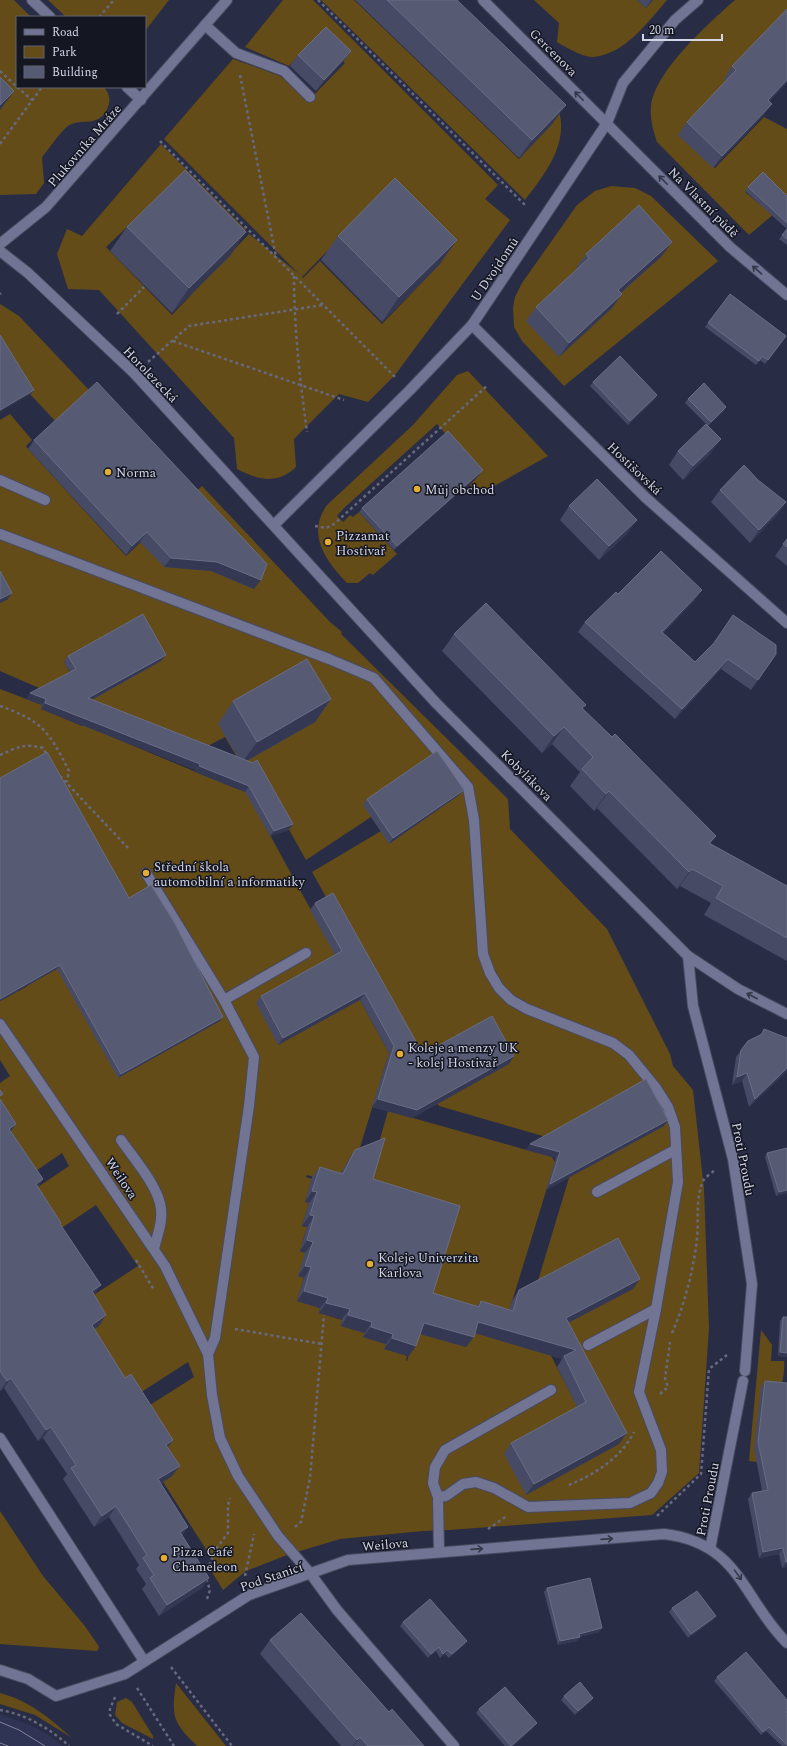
<svg xmlns="http://www.w3.org/2000/svg" width="787" height="1746" viewBox="0 0 787 1746" font-family="Spectral,serif">
<style>
.built{fill:#303454}
.green{fill:#644c18;fill-rule:evenodd}
.lines{fill:none;stroke-linecap:round;stroke-linejoin:round}
.service-casing{stroke:#484a60;stroke-width:12}
.minor-casing{stroke:#484a60;stroke-width:12}
.tertiary-casing{stroke:#484a60;stroke-width:12}
.path{stroke:#66697f;stroke-width:2.5;stroke-dasharray:3 3;stroke-linecap:butt}
.service{stroke:#717593;stroke-width:10}
.minor{stroke:#717593;stroke-width:10}
.tertiary{stroke:#717593;stroke-width:10}
.tram{stroke:#808398;stroke-width:1}
.wall{fill:#474a65}
.shaded-wall{fill:#343852}
.building{fill:#565a73;stroke:#696d85}
.oneway{stroke:#353749}
.poi-dot{fill:#e4ae35;stroke:#141621;stroke-width:1.5}
.labels{text-anchor:middle;stroke-width:3;stroke-linejoin:round;paint-order:stroke}
.street-label{font-size:13px;fill:#d3d6e7;stroke:#141621}
.poi-label{font-size:13px;fill:#d3d6e7;stroke:#141621;text-anchor:start}
</style>
<rect width="100%" height="100%" fill="#292c45"/>
<polygon class="built" points="0,1714 30,1725 47,1734 62,1746 0,1746"/>
<g class="green">
<path d="M 0,0 L 14,0 L 31,17 L 17,17 L 17,87 L 104,87 C 109,93 111,100 108,107 C 99,129 82,117 68,126 C 60,132 49,149 42,157 L 44,183 L 36,194 L 0,195 Z"/>
<polygon points="48,0 169,0 145,31 145,17 66,17"/>
<path d="M 283,0 L 313,0 L 498,185 L 485,199 L 510,220 L 395,375 L 368,402 L 339,394 L 294,439 L 296,467 C 277,485 258,480 237,469 L 234,438 L 99,290 L 68,289 L 57,254 L 67,229 L 82,236 L 161,144 L 246,230 L 229,251 L 167,189 L 106,247 L 172,315 L 249,234 L 299,274 L 164,139 L 233,59 L 280,76 L 309,100 L 345,63 L 317,37 L 289,66 L 245,47 ZM 378,199 L 440,264 L 382,324 L 320,261 L 303,278 L 302,277 Z"/>
<path d="M 321,0 L 354,0 L 519,159 L 553,123 L 556,102 C 558,109 561,116 561,123 C 563,152 541,179 525,200 Z"/>
<path d="M 534,0 L 637,0 L 646,8 L 653,0 L 667,0 C 647,23 626,53 594,57 C 584,58 565,47 557,42 L 559,23 Z"/>
<path d="M 735,0 L 787,0 L 787,31 L 729,83 L 679,135 L 715,168 L 764,117 L 787,129 L 787,203 L 749,235 L 657,142 C 653,130 650,120 651,106 C 655,71 709,23 735,0 ZM 750,186 L 763,207 L 745,192 Z"/>
<polygon points="611,186 635,188 651,196 718,261 564,386 522,341 514,327 513,308 515,297 522,283 577,205 595,191"/>
<polygon points="0,304 19,316 90,391 57,423 31,395 0,343"/>
<path d="M 468,371 L 548,456 L 478,495 L 470,485 L 480,474 L 437,424 L 344,508 L 337,516 L 343,522 L 350,515 L 353,517 L 359,512 L 397,554 L 373,575 L 370,573 L 358,583 L 347,583 C 326,561 306,534 327,505 L 413,425 L 457,375 Z"/>
<path d="M 10,414 L 32,440 L 26,446 L 28,449 L 126,556 L 202,486 L 330,622 L 342,632 L 341,634 L 508,799 L 510,829 L 607,929 L 670,1054 L 673,1066 L 693,1090 L 704,1189 L 709,1328 L 699,1473 L 652,1515 L 449,1530 L 423,1531 L 340,1539 L 287,1555 L 246,1571 L 223,1590 L 210,1569 L 216,1565 L 163,1482 L 172,1476 L 139,1412 L 194,1377 L 188,1362 L 132,1398 L 84,1336 L 99,1325 L 83,1302 L 138,1266 L 96,1205 L 54,1233 L 35,1189 L 69,1166 L 62,1153 L 27,1177 L 0,1122 L 0,1083 L 10,1076 L 0,1060 L 0,1001 L 26,987 L 126,902 L 0,780 L 0,689 L 42,705 L 41,709 L 82,726 L 83,725 L 237,789 L 246,791 L 389,1053 L 357,1157 L 348,1161 L 336,1184 L 365,1192 L 388,1111 L 552,1157 L 555,1162 L 506,1321 L 471,1332 L 546,1346 L 601,1453 L 558,1328 L 632,1289 L 537,1284 L 575,1158 L 567,1143 L 439,1106 L 408,1067 L 357,952 L 312,872 L 381,831 L 371,817 L 306,860 L 259,776 L 241,764 L 225,737 L 200,750 L 86,702 L 161,661 L 64,661 L 71,675 L 46,691 L 0,671 L 0,603 L 8,599 L 0,584 L 0,420 ZM 307,1175 L 400,1204 L 425,1304 L 407,1361 L 406,1361 L 407,1356 L 385,1349 L 386,1344 L 363,1337 L 365,1333 L 341,1326 L 342,1320 L 319,1313 L 320,1308 L 297,1301 L 304,1278 L 305,1253 L 300,1251 L 307,1227 L 302,1226 L 309,1203 L 305,1202 L 312,1179 L 306,1177 Z"/>
<path d="M 761,1330 L 772,1345 L 771,1361 L 784,1361 C 787,1380 766,1441 757,1462 L 749,1461 Z"/>
<polygon points="0,1511 43,1576 84,1625 98,1645 99,1648 97,1651 0,1644"/>
<path d="M 176,1683 L 226,1746 L 197,1746 C 173,1723 171,1716 176,1683 Z"/>
<path d="M 0,1693 C 28,1700 51,1719 72,1738 L 35,1715 L 0,1704 Z"/>
<polygon points="126,1698 132,1702 153,1736 153,1739 122,1723 115,1715 117,1702"/>
</g>
<g class="lines">
<g class="service-casing">
<g id="service">
<polyline points="205,25 236,53 284,71 310,97"/>
<polyline points="0,480 45,500"/>
<polyline points="0,534 329,659 374,678 468,787 474,820 483,954 490,973 499,988 511,1000 527,1009 613,1043 629,1055 656,1088 668,1107 675,1127 678,1182 656,1309 639,1392 661,1450 662,1472 658,1483 651,1493 630,1503 528,1507 494,1488 476,1482 463,1484 446,1496 438,1497 439,1552"/>
<polyline points="146,873 224,1000 254,1057 249,1106 215,1338 208,1354"/>
<polyline points="224,1000 306,953"/>
<polyline points="0,1024 165,1266 208,1354 212,1395 220,1438 238,1476 278,1536 310,1573"/>
<path d="M 121,1140 C 134,1159 159,1187 161,1209 C 163,1222 157,1236 154,1249"/>
<polyline points="597,1192 675,1150"/>
<polyline points="588,1345 656,1309"/>
<polyline points="0,1438 144,1661"/>
<polyline points="438,1497 433,1483 435,1467 445,1450 551,1390"/>
</g>
</g>
<g class="minor-casing">
<g id="minor">
<polyline points="32,0 50,17"/>
<polyline points="483,0 730,247 787,295"/>
<polyline points="127,87 141,100"/>
<polyline points="0,251 28,273 134,373 436,703 688,956 738,989 787,1014"/>
<polyline points="472,325 645,497 787,623"/>
<polyline points="274,525 409,391 472,325 607,123 623,83 675,20 698,0"/>
<polyline points="688,956 693,1006 733,1159 752,1284 745,1371"/>
<polyline points="710,1549 743,1381"/>
<polyline points="310,1573 337,1610 454,1746"/>
<path d="M 0,1670 L 28,1679 L 56,1696 L 125,1674 L 249,1595 L 348,1560 L 664,1534 C 740,1543 742,1598 787,1643"/>
</g>
</g>
<g class="tertiary-casing">
<polyline id="tertiary" points="0,244 46,207 227,0"/>
</g>
<g class="path">
<polyline points="318,0 525,205"/>
<polyline points="99,17 114,0"/>
<polyline points="0,71 17,87"/>
<polyline points="240,75 276,257"/>
<polyline points="17,87 32,100"/>
<polyline points="160,141 396,378"/>
<polyline points="0,144 42,87"/>
<path d="M 294,276 C 294,329 300,381 307,432"/>
<polyline points="0,294 1,293"/>
<polyline points="117,314 144,287"/>
<polyline points="173,341 344,400"/>
<polyline points="148,362 189,326 323,305"/>
<polyline points="315,526 326,528 334,524 488,385"/>
<path d="M 0,706 C 43,721 49,732 69,771 L 67,782"/>
<path d="M 0,755 C 18,747 24,743 43,748 L 47,755"/>
<polyline points="60,776 129,849"/>
<polyline points="136,1260 154,1290"/>
<polyline points="235,1329 322,1344"/>
<path d="M 672,1333 C 685,1303 693,1272 697,1239 C 699,1219 695,1200 703,1181 C 705,1177 712,1173 716,1169"/>
<polyline points="660,1394 668,1387 665,1379 670,1342"/>
<path d="M 569,1485 C 595,1474 621,1458 634,1432"/>
<polyline points="657,1516 701,1474 709,1369 727,1355"/>
<polyline points="295,1527 301,1522 310,1478 324,1315"/>
<polyline points="488,1529 507,1516"/>
<polyline points="245,1576 254,1534"/>
<polyline points="207,1599 210,1590 205,1575 216,1549 228,1533 228,1505 230,1498"/>
<polyline points="171,1667 232,1746"/>
<polyline points="137,1688 174,1746"/>
<polyline points="115,1697 110,1709 110,1715 116,1724 153,1746"/>
<path d="M 0,1710 C 25,1714 51,1729 69,1746"/>
</g>
<use href="#service" class="service"/>
<use href="#minor" class="minor"/>
<use href="#tertiary" class="tertiary"/>
<g class="tram">
<polyline points="0,1722 19,1730 45,1746"/>
<polyline points="0,1743 8,1746"/>
</g>
</g>
<g class="wall">
<polygon points="355,0 457,0 553,123 519,158"/>
<polygon points="637,0 653,0 646,8"/>
<polygon points="351,51 343,62 316,91 290,66 298,55"/>
<polygon points="732,66 770,101 763,116 713,168 678,135 687,122 726,81 724,79"/>
<polygon points="748,187 787,196 787,245 779,239 787,229 745,191"/>
<polygon points="127,227 230,256 172,313 110,251"/>
<polygon points="338,236 440,264 382,322 321,260"/>
<polygon points="586,254 662,256 621,293 622,294 612,308 559,357 526,321 536,307 577,269 576,268"/>
<polygon points="730,294 786,336 765,364 760,360 756,365 705,327"/>
<polygon points="593,382 657,395 655,399 628,425 590,386"/>
<polygon points="688,399 726,407 724,411 708,426 685,403"/>
<polygon points="34,440 254,589 211,571 164,567 140,542 126,555 28,449"/>
<polygon points="678,451 711,453 683,480 669,465"/>
<polygon points="483,470 480,474 394,550 359,512 362,508"/>
<polygon points="758,480 786,502 777,515 750,543 711,502 720,490"/>
<polygon points="569,506 627,534 599,560 560,520"/>
<polygon points="787,539 787,566 775,556"/>
<polygon points="618,594 695,600 663,633 695,662 776,654 751,690 721,669 675,719 578,632 585,622"/>
<polygon points="454,634 583,709 612,737 716,836 710,844 787,886 787,961 704,915 711,903 680,886 677,889 597,808 594,811 570,786 580,772 552,744 542,753 442,651"/>
<polygon points="166,655 161,661 92,700 237,756 218,724 233,701 331,699 315,722 247,761 289,830 270,836 245,792 195,772 196,770 41,709 42,705 26,699 70,672 64,662 68,656"/>
<polygon points="459,795 389,844 363,805 367,799"/>
<polygon points="129,898 223,1017 220,1021 118,1078 57,969 0,1001"/>
<polygon points="315,903 423,1054 509,1064 412,1118 372,1107 389,1053 360,1000 278,1045 256,1003 261,996 335,955 310,910"/>
<polygon points="764,1029 787,1071 749,1107 742,1081 732,1085 736,1057 748,1041 760,1035"/>
<polygon points="0,1099 16,1124 11,1131 43,1179 38,1187 61,1223 60,1224 101,1285 94,1294 99,1326 94,1329 125,1378 173,1440 168,1447 172,1476 160,1484 182,1535 209,1578 202,1588 159,1616 142,1589 146,1584 136,1569 139,1565 109,1517 94,1527 63,1479 67,1474 43,1438 38,1441 4,1388 0,1391"/>
<polygon points="664,1126 546,1190 556,1158 526,1150 530,1144"/>
<polygon points="355,1150 373,1179 433,1293 476,1307 481,1301 509,1310 512,1301 519,1290 633,1289 568,1323 619,1444 526,1495 504,1454 511,1443 577,1407 557,1367 562,1359 475,1333 466,1347 420,1334 409,1356 384,1349 386,1344 363,1337 365,1333 341,1326 342,1319 319,1313 320,1308 297,1301 304,1278 298,1276 305,1253 300,1251 307,1227 302,1226 309,1203 305,1202 312,1177 320,1167 341,1173 348,1161"/>
<polygon points="767,1153 787,1193 776,1196 765,1157"/>
<polygon points="783,1317 787,1357 778,1356 780,1321"/>
<polygon points="765,1381 787,1383 787,1567 782,1568 779,1554 759,1558 748,1499 752,1493 762,1491 754,1448 761,1387"/>
<polygon points="547,1588 602,1628 599,1632 579,1637 577,1641 558,1645 544,1592"/>
<polygon points="672,1608 713,1620 688,1638 669,1612"/>
<polygon points="403,1622 467,1641 464,1645 449,1658 445,1654 440,1658 436,1651 428,1658 400,1626"/>
<polygon points="270,1640 389,1712 424,1746 341,1746 260,1654"/>
<polygon points="717,1677 787,1700 787,1746 782,1746 766,1731 761,1735 714,1681"/>
<polygon points="564,1696 593,1698 590,1702 575,1715 561,1700"/>
<polygon points="479,1709 534,1727 513,1746 505,1746 476,1713"/>
</g>
<g class="shaded-wall">
<polygon points="651,0 653,0 646,8"/>
<polygon points="351,51 343,62 316,91 324,80"/>
<polygon points="787,80 787,83 759,112 768,100"/>
<polygon points="14,91 1,109 0,110 0,105"/>
<polygon points="772,104 763,116 713,168 722,156"/>
<polygon points="566,105 553,123 519,158 532,140"/>
<polygon points="246,232 230,256 172,313 189,288"/>
<polygon points="457,240 440,264 382,322 399,297"/>
<polygon points="672,242 662,256 608,304 618,290"/>
<polygon points="622,294 612,308 559,357 569,343"/>
<polygon points="34,390 31,394 0,412 0,410"/>
<polygon points="657,395 655,399 628,425 630,421"/>
<polygon points="726,407 724,411 708,426 711,422"/>
<polygon points="721,439 711,453 683,480 693,466"/>
<polygon points="483,470 480,474 394,550 397,546"/>
<polygon points="786,502 777,515 750,543 759,530"/>
<polygon points="637,520 627,534 599,560 609,546"/>
<polygon points="147,532 140,542 126,555 132,546"/>
<polygon points="171,558 217,562 261,580 254,589 211,571 164,567"/>
<polygon points="702,590 695,600 655,642 662,632"/>
<polygon points="12,593 8,599 0,603 0,599"/>
<polygon points="166,655 161,661 84,704 88,698"/>
<polygon points="728,659 721,669 675,719 682,709"/>
<polygon points="30,693 46,699 42,705 26,699"/>
<polygon points="331,699 315,722 241,764 257,742"/>
<polygon points="45,703 200,764 196,770 41,709"/>
<polygon points="564,727 552,744 542,753 554,736"/>
<polygon points="199,766 249,786 245,792 195,772"/>
<polygon points="464,790 459,795 389,844 393,838"/>
<polygon points="609,791 597,808 594,811 606,794"/>
<polygon points="293,824 289,830 270,836 274,831"/>
<polygon points="692,869 680,886 677,889 689,872"/>
<polygon points="60,965 57,969 0,1001 0,999"/>
<polygon points="365,993 360,1000 278,1045 283,1038"/>
<polygon points="223,1017 220,1021 118,1078 121,1074"/>
<polygon points="514,1056 509,1064 412,1118 372,1107 378,1099"/>
<polygon points="787,1068 787,1071 749,1107 755,1099"/>
<polygon points="747,1073 742,1081 732,1085 737,1077"/>
<polygon points="668,1120 664,1126 546,1190 550,1184"/>
<polygon points="16,1124 8,1135 9,1129"/>
<polygon points="530,1144 560,1152 556,1158 526,1150"/>
<polygon points="43,1179 35,1190 36,1184"/>
<polygon points="787,1190 787,1193 776,1196 779,1192"/>
<polygon points="312,1191 317,1192 309,1203 305,1202"/>
<polygon points="310,1215 314,1216 307,1227 302,1226"/>
<polygon points="307,1240 313,1242 305,1253 300,1251"/>
<polygon points="305,1266 311,1267 304,1278 298,1276"/>
<polygon points="640,1279 633,1289 558,1328 566,1318"/>
<polygon points="101,1285 93,1296 92,1291"/>
<polygon points="304,1291 328,1298 320,1308 297,1301"/>
<polygon points="326,1303 350,1309 342,1319 319,1313"/>
<polygon points="106,1315 99,1326 84,1336 92,1325"/>
<polygon points="348,1315 372,1322 365,1333 341,1326"/>
<polygon points="478,1322 576,1350 564,1356 562,1359 471,1332"/>
<polygon points="424,1323 474,1337 466,1347 416,1333"/>
<polygon points="371,1327 393,1334 386,1344 363,1337"/>
<polygon points="392,1338 416,1346 409,1356 384,1349"/>
<polygon points="780,1352 787,1353 787,1357 778,1356"/>
<polygon points="11,1378 4,1388 0,1391 7,1381"/>
<polygon points="51,1427 43,1438 38,1441 46,1430"/>
<polygon points="627,1433 619,1444 526,1495 534,1484"/>
<polygon points="173,1440 165,1451 166,1445"/>
<polygon points="180,1466 172,1476 150,1490 158,1479"/>
<polygon points="116,1506 109,1517 94,1527 102,1516"/>
<polygon points="188,1527 181,1538 180,1532"/>
<polygon points="783,1548 779,1554 759,1558 763,1552"/>
<polygon points="786,1562 787,1562 787,1567 782,1568"/>
<polygon points="209,1578 202,1588 159,1616 167,1605"/>
<polygon points="716,1616 713,1620 688,1638 691,1634"/>
<polygon points="602,1628 599,1632 579,1637 577,1641 558,1645 560,1641 579,1634"/>
<polygon points="467,1641 464,1645 449,1658 452,1654"/>
<polygon points="439,1647 436,1651 428,1658 431,1654"/>
<polygon points="447,1650 445,1654 440,1658 443,1654"/>
<polygon points="593,1698 590,1702 575,1715 578,1711"/>
<polygon points="537,1723 534,1727 513,1746 511,1746"/>
<polygon points="769,1727 766,1731 761,1735 763,1732"/>
<polygon points="360,1737 354,1746 353,1746 357,1740"/>
</g>
<g class="building">
<polygon points="387,0 457,0 566,105 532,140"/>
<polygon points="787,9 787,80 768,100 772,104 722,156 687,122 736,70 732,66"/>
<polygon points="326,27 351,51 324,80 298,55"/>
<polygon points="0,77 14,91 0,105"/>
<polygon points="185,170 246,232 189,288 127,227"/>
<polygon points="763,172 787,196 787,223 748,187"/>
<polygon points="395,178 457,240 399,297 338,236"/>
<polygon points="639,205 672,242 618,290 622,294 569,343 536,307 589,258 586,254"/>
<polygon points="787,229 787,239 782,235"/>
<polygon points="730,294 786,336 768,360 762,356 759,361 708,323"/>
<polygon points="0,335 34,390 0,410"/>
<polygon points="620,356 657,395 630,421 593,382"/>
<polygon points="97,382 267,564 261,580 217,562 171,558 147,532 132,546 34,440"/>
<polygon points="704,383 726,407 711,422 688,399"/>
<polygon points="706,424 721,439 693,466 678,451"/>
<polygon points="448,431 483,470 397,546 362,508"/>
<polygon points="744,465 758,480 786,502 759,530 720,490"/>
<polygon points="597,479 637,520 609,546 569,506"/>
<polygon points="787,539 787,547 783,544"/>
<polygon points="661,551 702,590 662,632 695,662 714,643 733,615 776,645 776,654 758,680 728,659 682,709 585,622 616,592 618,594"/>
<polygon points="0,571 12,593 0,599"/>
<polygon points="486,603 586,705 582,708 612,737 615,734 716,836 709,843 787,886 787,938 716,898 723,886 692,869 689,872 609,791 606,794 582,769 593,757 564,727 554,736 454,634"/>
<polygon points="143,614 166,655 88,698 253,763 257,760 293,824 274,831 249,786 199,766 200,764 45,703 46,699 30,693 76,669 68,656"/>
<polygon points="307,659 331,699 257,742 233,701"/>
<polygon points="437,751 464,790 393,838 367,799"/>
<polygon points="47,752 129,898 151,885 174,922 223,1017 121,1074 60,965 0,999 0,778"/>
<polygon points="333,893 423,1054 492,1016 514,1056 417,1110 378,1099 394,1046 365,993 283,1038 261,996 342,951 315,903"/>
<polygon points="764,1029 787,1038 787,1068 755,1099 747,1073 737,1077 741,1050 748,1041 762,1034"/>
<polygon points="646,1079 668,1120 550,1184 560,1152 530,1144"/>
<polygon points="0,1090 3,1094 0,1096"/>
<polygon points="0,1099 16,1124 9,1129 43,1179 36,1184 61,1223 60,1224 101,1285 92,1291 106,1315 92,1325 125,1378 131,1374 173,1440 166,1445 180,1466 158,1479 188,1527 180,1532 209,1578 167,1605 150,1578 154,1575 143,1558 147,1555 116,1506 102,1516 71,1468 76,1465 51,1427 46,1430 11,1378 7,1381 0,1371"/>
<polygon points="385,1138 373,1179 460,1206 433,1293 479,1307 481,1301 513,1311 519,1290 618,1238 640,1279 566,1318 627,1433 534,1484 511,1443 586,1402 564,1356 576,1350 478,1322 474,1337 424,1323 416,1346 392,1338 393,1334 371,1327 372,1322 348,1315 350,1309 326,1303 328,1298 304,1291 311,1267 305,1266 313,1242 307,1240 314,1216 310,1215 317,1192 312,1191 320,1167 343,1174 355,1150"/>
<polygon points="787,1148 787,1190 779,1192 767,1153"/>
<polygon points="783,1317 787,1317 787,1353 780,1352"/>
<polygon points="765,1381 787,1383 787,1562 786,1562 783,1548 763,1552 752,1493 768,1490 758,1442"/>
<polygon points="590,1578 602,1628 579,1634 580,1637 560,1641 547,1588"/>
<polygon points="697,1591 716,1616 691,1634 672,1608"/>
<polygon points="430,1599 467,1641 452,1654 447,1650 443,1654 439,1647 431,1654 403,1622"/>
<polygon points="301,1613 389,1712 392,1709 424,1746 368,1746 360,1737 357,1740 270,1640"/>
<polygon points="746,1652 787,1700 787,1711 786,1712 787,1713 787,1745 769,1727 763,1732 717,1677"/>
<polygon points="580,1682 593,1698 578,1711 564,1696"/>
<polygon points="505,1687 537,1723 511,1746 479,1709"/>
</g>
<defs><path id="oneway-shaft" d="M-6 0H5M1.5-3L5.5 0L1.5 3" fill="none" stroke-width="1.6" stroke-linecap="round" stroke-linejoin="round"/></defs>
<g class="oneway">
<use href="#oneway-shaft" transform="translate(579 96) rotate(-135)"/>
<use href="#oneway-shaft" transform="translate(663 180) rotate(-135)"/>
<use href="#oneway-shaft" transform="translate(757 270) rotate(-139)"/>
<use href="#oneway-shaft" transform="translate(752 996) rotate(-153)"/>
<use href="#oneway-shaft" transform="translate(607 1539) rotate(-4)"/>
<use href="#oneway-shaft" transform="translate(477 1549) rotate(-4)"/>
<use href="#oneway-shaft" transform="translate(738 1575) rotate(54)"/>
</g>
<g class="poi-dot">
<circle cx="108" cy="472" r="4"/>
<circle cx="417" cy="489" r="4"/>
<circle cx="328" cy="542" r="4"/>
<circle cx="146" cy="873" r="4"/>
<circle cx="400" cy="1054" r="4"/>
<circle cx="370" cy="1264" r="4"/>
<circle cx="164" cy="1558" r="4"/>
</g>
<g class="labels">
<g class="street-label">
<text transform="translate(554 52) rotate(45)" y="5">Gercenova</text>
<text transform="translate(84 145) rotate(-49)" y="5">Plukovníka Mráze</text>
<text transform="translate(704 202) rotate(45)" y="5">Na Vlastní půdě</text>
<text transform="translate(494 269) rotate(-56)" y="5">U Dvojdomů</text>
<text transform="translate(151 374) rotate(46)" y="5">Horolezecká</text>
<text transform="translate(635 468) rotate(44)" y="5">Hostišovská</text>
<text transform="translate(527 775) rotate(45)" y="5">Kobylákova</text>
<text transform="translate(744 1159) rotate(79)" y="5">Proti Proudu</text>
<text transform="translate(122 1178) rotate(56)" y="5">Weilova</text>
<text transform="translate(707 1499) rotate(-79)" y="5">Proti Proudu</text>
<text transform="translate(385 1544) rotate(-5)" y="5">Weilova</text>
<text transform="translate(271 1576) rotate(-19)" y="5">Pod Stanicí</text>
</g>
<g class="poi-label">
<text x="116" y="477">Norma</text>
<text x="425" y="494">Můj obchod</text>
<text x="336" y="540">Pizzamat<tspan x="336" dy="15">Hostivař</tspan></text>
<text x="154" y="871">Střední škola<tspan x="154" dy="15">automobilní a informatiky</tspan></text>
<text x="408" y="1052">Koleje a menzy UK<tspan x="408" dy="15">- kolej Hostivař</tspan></text>
<text x="378" y="1262">Koleje Univerzita<tspan x="378" dy="15">Karlova</tspan></text>
<text x="172" y="1556">Pizza Café<tspan x="172" dy="15">Chameleon</tspan></text>
</g>
</g>
<rect x="16" y="16" width="130" height="72" fill="#141621" stroke="#606370"/>
<rect x="24" y="29" width="20" height="6" fill="#717593" stroke="#606370"/>
<text x="52" y="36" font-size="12" fill="#d3d6e7">Road</text>
<rect x="24" y="46" width="20" height="12" fill="#644c18" stroke="#606370"/>
<text x="52" y="56" font-size="12" fill="#d3d6e7">Park</text>
<rect x="24" y="66" width="20" height="12" fill="#565a73" stroke="#606370"/>
<text x="52" y="76" font-size="12" fill="#d3d6e7">Building</text>
<path d="M643 34v6h79v-6" fill="none" stroke="#d3d6e7" stroke-width="2"/>
<text x="649" y="34" font-size="12" fill="#d3d6e7" stroke="#141621" stroke-width="3" paint-order="stroke">20 m</text>
</svg>
